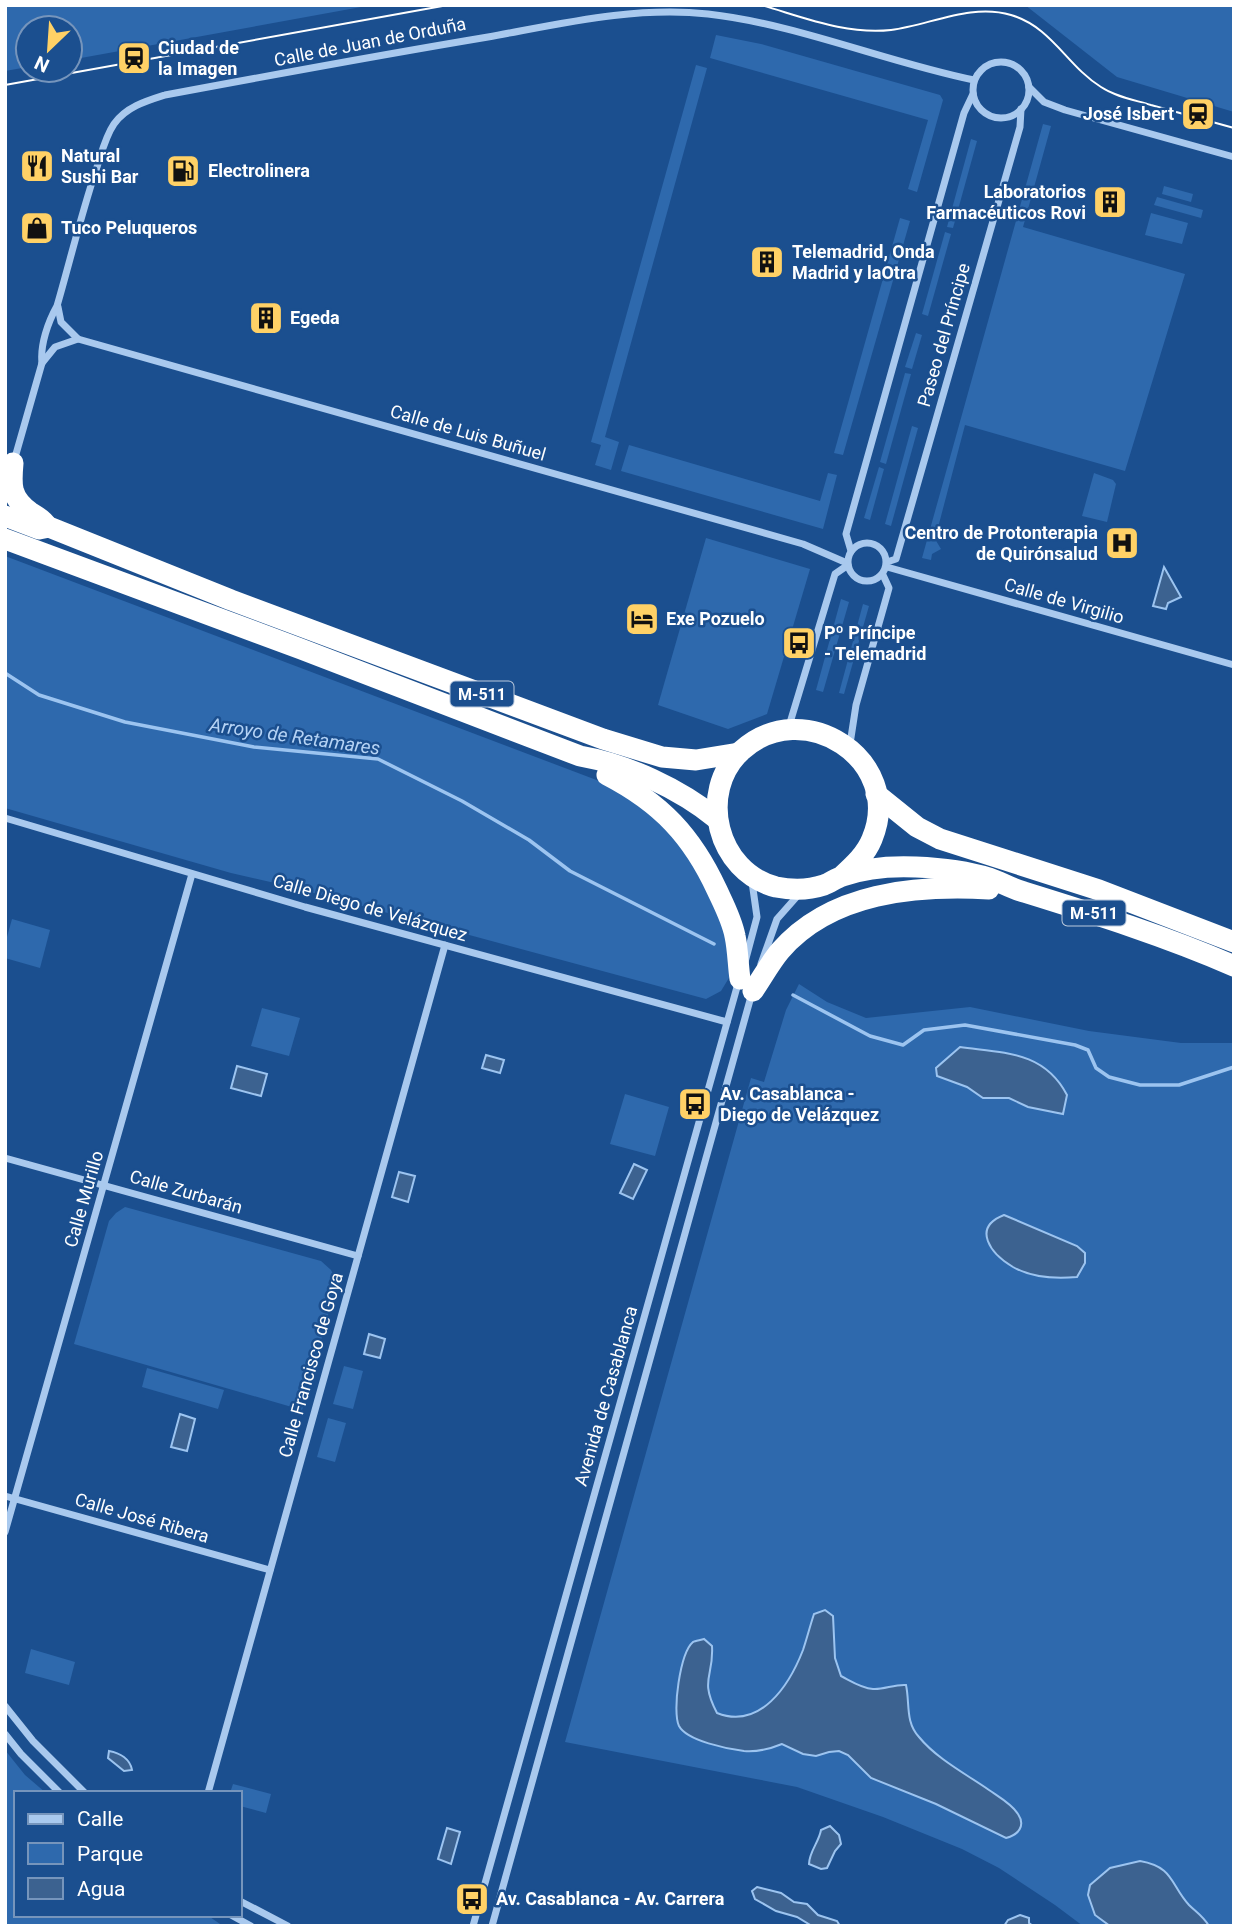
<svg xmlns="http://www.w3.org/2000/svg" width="1239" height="1931" viewBox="0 0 1239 1931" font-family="Roboto,sans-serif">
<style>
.green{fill:#2e69ad}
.water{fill:#3c6290;stroke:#9cc4f0;stroke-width:2}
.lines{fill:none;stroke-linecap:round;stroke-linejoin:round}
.stream{stroke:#9cc4f0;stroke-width:3.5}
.street{stroke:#a9c9ee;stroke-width:7}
.highway{stroke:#fff;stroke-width:21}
.tram{stroke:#fff;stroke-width:2}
.labels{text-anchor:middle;stroke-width:5;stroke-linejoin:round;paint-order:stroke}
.shield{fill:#1b4f8f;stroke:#bbcadd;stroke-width:2}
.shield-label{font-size:16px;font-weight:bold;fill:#fff}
.street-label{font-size:18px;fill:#fff;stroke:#1b4f8f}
.poi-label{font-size:18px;font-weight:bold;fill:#fff;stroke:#1b4f8f;text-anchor:start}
.water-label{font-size:19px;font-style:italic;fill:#b5d3f5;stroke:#1b4f8f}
</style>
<rect width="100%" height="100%" fill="#1b4f8f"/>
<g class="green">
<polygon points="5,5 372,5 70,60 70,28 28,28 28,67 5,71"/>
<polygon points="1025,5 1234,5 1234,112 1117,77"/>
<polygon points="716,35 761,44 940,95 943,100 917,192 908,189 928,120 710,58"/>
<polygon points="696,65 707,68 605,437 619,442 611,470 595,465 601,445 591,442"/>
<polygon points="1043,124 1051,126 1023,227 1185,274 1125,471 965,425 935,539 941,549 932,554 931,560 922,558"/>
<polygon points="971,139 977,141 953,228 947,227"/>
<polygon points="1164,186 1193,194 1191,202 1162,194"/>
<polygon points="1157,197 1203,210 1201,218 1154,205"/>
<polygon points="1151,213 1188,223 1182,244 1145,235"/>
<polygon points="900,218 910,221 843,455 834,453"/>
<polygon points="945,232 951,234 928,316 922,314"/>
<polygon points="916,333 922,335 912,369 905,367"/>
<polygon points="905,373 911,374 886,464 880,462"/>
<polygon points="912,426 918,428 891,526 885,524"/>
<polygon points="629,445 820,501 828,473 837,475 823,529 621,471"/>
<polygon points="879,467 884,469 870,520 864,518"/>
<polygon points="1094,473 1113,480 1116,484 1107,522 1082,516"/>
<polygon points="706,538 810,569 767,714 728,729 658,705"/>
<polygon points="5,556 615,787 638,801 687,850 728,929 732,973 721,991 706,999 288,886 231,873 5,808"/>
<polygon points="841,599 849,602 823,692 816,690"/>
<polygon points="863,604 869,606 844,694 839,693"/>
<polygon points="12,919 50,930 40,968 5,958 5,944"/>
<polygon points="799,984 827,1002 866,1018 970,1007 1089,1031 1181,1043 1234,1043 1234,1926 1083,1926 1055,1905 999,1868 962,1849 883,1817 797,1787 565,1742 751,1078 764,1082 786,1010"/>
<polygon points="262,1008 300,1018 289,1056 251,1046"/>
<polygon points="625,1094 669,1107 655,1156 610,1144"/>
<polygon points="125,1207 321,1261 331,1270 337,1282 302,1410 74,1344 109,1221 116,1213"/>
<polygon points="344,1366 363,1371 353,1409 333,1404"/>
<polygon points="147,1368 224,1390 218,1409 142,1387"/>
<polygon points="328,1418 346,1423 335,1462 317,1457"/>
<polygon points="31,1649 75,1662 69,1685 25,1673"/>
<polygon points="5,1750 25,1775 46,1793 16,1793 16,1915 207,1915 223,1926 5,1926"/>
<polygon points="233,1784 271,1794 266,1813 240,1806 240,1793 230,1793"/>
</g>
<g class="water">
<polygon points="1164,567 1181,597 1168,603 1166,609 1153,606"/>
<path d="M 960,1047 C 1004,1053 1044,1051 1067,1095 L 1063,1114 L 1028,1107 L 1009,1098 L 983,1098 L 967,1087 L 937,1076 L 936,1068 Z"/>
<polygon points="486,1055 504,1060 500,1073 482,1068"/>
<polygon points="237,1066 267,1074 261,1096 231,1088"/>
<polygon points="634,1164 647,1170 633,1199 620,1193"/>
<polygon points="399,1172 415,1176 408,1202 392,1197"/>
<path d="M 1004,1215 L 1077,1246 L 1085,1253 L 1085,1263 L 1077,1277 C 1056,1279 1031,1277 1013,1267 C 991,1254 971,1228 1004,1215 Z"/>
<polygon points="369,1334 385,1339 380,1358 364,1354"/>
<polygon points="180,1414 195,1419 187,1451 171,1447"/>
<path d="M 825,1610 L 833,1616 L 835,1658 L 841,1676 C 851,1681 861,1688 873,1689 C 883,1690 895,1684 906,1685 C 910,1703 905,1722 919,1737 C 937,1759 966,1774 989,1790 C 999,1797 1012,1804 1018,1814 C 1026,1826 1018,1835 1006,1838 L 936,1804 L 871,1778 L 848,1755 L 839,1751 L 829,1752 L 816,1756 L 803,1754 L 782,1744 C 770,1749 757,1752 744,1751 C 728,1749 687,1741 679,1726 C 672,1712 680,1653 693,1642 C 695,1641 701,1640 704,1639 L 712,1646 C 714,1677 699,1679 717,1713 C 760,1730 789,1686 803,1650 C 807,1638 810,1626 814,1614 Z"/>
<path d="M 109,1751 C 120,1753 130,1759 132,1770 L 124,1771 L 108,1758 Z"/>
<path d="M 830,1826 L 839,1835 L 841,1844 L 835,1851 L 827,1868 L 821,1869 L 809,1864 C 809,1852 819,1842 821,1830 Z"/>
<polygon points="447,1828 460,1832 451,1864 438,1859"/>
<path d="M 1140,1861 C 1174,1867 1170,1884 1189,1905 C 1196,1912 1203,1916 1209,1926 L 1110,1926 L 1095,1915 L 1088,1895 L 1090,1885 L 1110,1868 Z"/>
<polygon points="757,1887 781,1893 794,1902 807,1904 818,1915 837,1921 840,1926 812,1926 797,1917 776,1911 755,1899 752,1891"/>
<polygon points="1020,1915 1029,1918 1029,1923 1033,1926 1004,1926 1008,1920"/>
</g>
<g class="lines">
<g class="stream">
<polyline points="5,673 39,695 125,722 254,747 378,759 462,801 529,840 570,871 714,944"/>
<polyline points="793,995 870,1036 903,1045 924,1030 965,1025 1075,1045 1088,1050 1096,1068 1109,1077 1140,1085 1179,1085 1234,1067"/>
</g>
<g class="street">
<circle cx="1001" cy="90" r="28"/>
<polyline points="1029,87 1044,102 1065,110 1234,157"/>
<polyline points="58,307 61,322 78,339 803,544 847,563"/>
<polyline points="42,363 55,347 78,339"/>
<path d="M 14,461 L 42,363 C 40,345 48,322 57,306 C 70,261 81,215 96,170 C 101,155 105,137 114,124 C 126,107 146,101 165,95 C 272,75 380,55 488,37 C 560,24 633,6 708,14 C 797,24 886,62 974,80"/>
<circle cx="867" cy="562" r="19"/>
<polyline points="851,551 846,534 964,113 973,94"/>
<polyline points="887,562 896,559 1020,127 1021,109"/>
<polyline points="887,567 1234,665"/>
<polyline points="789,726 835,574 848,565"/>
<polyline points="850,744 856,705 889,588 883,575"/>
<polyline points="5,818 305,907 727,1022"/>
<polyline points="745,962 757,917 752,882"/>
<polyline points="761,964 777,919 800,893"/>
<polyline points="5,1158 358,1256"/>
<polyline points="5,1496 270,1570"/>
<polyline points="5,1532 192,874"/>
<polyline points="5,1706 33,1741 85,1793"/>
<polyline points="5,1734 21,1754 60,1793"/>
<polyline points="208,1793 445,945"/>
<polyline points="240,1901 288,1926"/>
<polyline points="231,1915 251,1926"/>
<polyline points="473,1926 739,980"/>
<polyline points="492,1926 752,993"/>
</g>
<g class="highway">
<path d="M 13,463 C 11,485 10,497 30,512 C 37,517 42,518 47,526"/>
<polyline points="5,516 39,529 49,527 231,600 603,739 662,757 696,760 739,753"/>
<path d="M 5,539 L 301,649 L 580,756 C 627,764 680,789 717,819"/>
<path d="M 607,775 C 661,803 692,836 717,890 C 724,905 732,920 735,936 C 738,950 738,965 740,979"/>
<polyline points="876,794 917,827 940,839 1099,890 1234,942"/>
<path d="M 842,876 C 854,865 866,854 872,839 C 905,760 803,694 741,751 C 697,792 717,872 776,887 C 791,890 809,890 824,885 C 830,883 836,878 843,876 C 865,868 893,866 916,867 C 940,868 966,871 989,878 C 1001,882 1012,889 1024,892 C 1095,914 1165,936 1234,966"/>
<path d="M 753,991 C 762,978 770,963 780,951 C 831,892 916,885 989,889"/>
</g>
<g class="tram">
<path d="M 761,5 C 803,17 846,35 891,30 C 930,25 971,3 1011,15 C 1052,27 1067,66 1101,87 C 1116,97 1135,100 1151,105 C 1179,113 1206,120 1234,128"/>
<polyline points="5,85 448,5"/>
</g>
</g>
<defs>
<g id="station-square" transform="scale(1.75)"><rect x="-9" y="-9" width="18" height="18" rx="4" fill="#ffd166" stroke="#1b4f8f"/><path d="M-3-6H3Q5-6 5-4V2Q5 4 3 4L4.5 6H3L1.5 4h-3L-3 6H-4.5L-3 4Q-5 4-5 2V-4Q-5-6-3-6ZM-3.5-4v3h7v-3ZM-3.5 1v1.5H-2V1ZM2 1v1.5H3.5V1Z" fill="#111"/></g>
<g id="restaurant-square" transform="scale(1.75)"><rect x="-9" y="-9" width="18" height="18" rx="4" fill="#ffd166" stroke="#1b4f8f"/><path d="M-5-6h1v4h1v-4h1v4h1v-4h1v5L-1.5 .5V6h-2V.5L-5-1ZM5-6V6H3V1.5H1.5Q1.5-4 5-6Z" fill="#111"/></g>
<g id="fuel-square" transform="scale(1.75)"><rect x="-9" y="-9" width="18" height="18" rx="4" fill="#ffd166" stroke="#1b4f8f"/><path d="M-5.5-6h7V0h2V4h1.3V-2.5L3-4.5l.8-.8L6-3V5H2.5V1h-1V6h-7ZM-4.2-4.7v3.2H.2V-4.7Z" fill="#111"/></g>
<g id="building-square" transform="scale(1.75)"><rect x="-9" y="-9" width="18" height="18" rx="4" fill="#ffd166" stroke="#1b4f8f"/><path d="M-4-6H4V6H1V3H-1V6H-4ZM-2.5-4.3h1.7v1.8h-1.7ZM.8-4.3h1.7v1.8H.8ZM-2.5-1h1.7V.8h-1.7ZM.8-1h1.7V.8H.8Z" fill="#111"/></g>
<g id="shop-square" transform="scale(1.75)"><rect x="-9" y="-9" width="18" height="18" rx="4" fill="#ffd166" stroke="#1b4f8f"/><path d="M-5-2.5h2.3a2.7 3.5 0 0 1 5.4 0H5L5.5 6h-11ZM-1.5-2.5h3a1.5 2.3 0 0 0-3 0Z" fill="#111"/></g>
<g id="hospital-square" transform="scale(1.75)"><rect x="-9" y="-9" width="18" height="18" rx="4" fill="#ffd166" stroke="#1b4f8f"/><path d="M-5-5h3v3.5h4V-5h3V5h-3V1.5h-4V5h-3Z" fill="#111"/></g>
<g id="hotel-square" transform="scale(1.75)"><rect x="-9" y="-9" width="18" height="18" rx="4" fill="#ffd166" stroke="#1b4f8f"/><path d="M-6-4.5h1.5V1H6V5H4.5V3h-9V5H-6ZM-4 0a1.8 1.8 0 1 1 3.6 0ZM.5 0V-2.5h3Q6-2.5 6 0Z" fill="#111"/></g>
<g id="bus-square" transform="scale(1.75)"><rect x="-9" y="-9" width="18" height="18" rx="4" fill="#ffd166" stroke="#1b4f8f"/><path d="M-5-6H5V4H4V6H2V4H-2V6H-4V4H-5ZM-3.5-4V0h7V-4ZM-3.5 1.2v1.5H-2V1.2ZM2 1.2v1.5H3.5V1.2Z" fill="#111"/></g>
</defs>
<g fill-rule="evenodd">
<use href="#station-square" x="134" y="58"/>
<use href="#station-square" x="1198" y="114"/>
<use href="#restaurant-square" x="37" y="166"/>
<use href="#fuel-square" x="183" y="171"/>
<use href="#building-square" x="1110" y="202"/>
<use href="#shop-square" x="37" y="228"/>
<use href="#building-square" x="767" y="262"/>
<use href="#building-square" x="266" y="318"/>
<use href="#hospital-square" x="1122" y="543"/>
<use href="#hotel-square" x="642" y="619"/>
<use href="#bus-square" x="799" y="643"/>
<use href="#bus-square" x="695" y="1104"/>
<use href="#bus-square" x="472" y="1899"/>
</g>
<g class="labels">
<g class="shield">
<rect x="450.5" y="681.5" width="63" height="25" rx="5"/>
<rect x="1062.5" y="900.5" width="63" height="25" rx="5"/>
</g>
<g class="shield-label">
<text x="482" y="700">M-511</text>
<text x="1094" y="919">M-511</text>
</g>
<g class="street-label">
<text transform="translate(370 42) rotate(-11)" y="6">Calle de Juan de Orduña</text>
<text transform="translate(944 335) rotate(-74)" y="6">Paseo del Príncipe</text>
<text transform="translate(468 433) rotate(16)" y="6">Calle de Luis Buñuel</text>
<text transform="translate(1064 601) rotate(16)" y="6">Calle de Virgilio</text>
<text transform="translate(370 908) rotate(16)" y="6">Calle Diego de Velázquez</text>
<text transform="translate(186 1192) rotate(16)" y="6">Calle Zurbarán</text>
<text transform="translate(84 1199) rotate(-74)" y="6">Calle Murillo</text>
<text transform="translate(311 1365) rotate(-74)" y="6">Calle Francisco de Goya</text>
<text transform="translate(606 1396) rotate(-74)" y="6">Avenida de Casablanca</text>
<text transform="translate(142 1518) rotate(16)" y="6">Calle José Ribera</text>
</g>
<g class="poi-label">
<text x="158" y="54">Ciudad de<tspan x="158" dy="21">la Imagen</tspan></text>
<text x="1174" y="120" text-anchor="end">José Isbert</text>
<text x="61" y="162">Natural<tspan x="61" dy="21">Sushi Bar</tspan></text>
<text x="208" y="177">Electrolinera</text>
<text x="1086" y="198" text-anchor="end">Laboratorios<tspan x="1086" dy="21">Farmacéuticos Rovi</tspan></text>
<text x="61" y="234">Tuco Peluqueros</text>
<text x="792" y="258">Telemadrid, Onda<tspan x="792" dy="21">Madrid y laOtra</tspan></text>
<text x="290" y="324">Egeda</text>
<text x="1098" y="539" text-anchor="end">Centro de Protonterapia<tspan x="1098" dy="21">de Quirónsalud</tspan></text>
<text x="666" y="625">Exe Pozuelo</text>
<text x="824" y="639">Pº Príncipe<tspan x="824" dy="21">- Telemadrid</tspan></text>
<text x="720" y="1100">Av. Casablanca -<tspan x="720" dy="21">Diego de Velázquez</tspan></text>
<text x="496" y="1905">Av. Casablanca - Av. Carrera</text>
</g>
<g class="water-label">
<text transform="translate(295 736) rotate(8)" y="7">Arroyo de Retamares</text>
</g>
</g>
<rect width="1239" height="1931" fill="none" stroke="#ffffff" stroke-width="14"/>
<rect x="14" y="1791" width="228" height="126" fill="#1b4f8f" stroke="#7695bc" stroke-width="2"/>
<rect x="28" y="1814" width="35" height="10" fill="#a9c9ee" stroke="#7695bc" stroke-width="2"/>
<text x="77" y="1826" font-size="21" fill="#ffffff">Calle</text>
<rect x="28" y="1843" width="35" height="21" fill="#2e69ad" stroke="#7695bc" stroke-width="2"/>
<text x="77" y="1861" font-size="21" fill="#ffffff">Parque</text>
<rect x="28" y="1878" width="35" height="21" fill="#3c6290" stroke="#7695bc" stroke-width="2"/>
<text x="77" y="1896" font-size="21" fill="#ffffff">Agua</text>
<g transform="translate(49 49) rotate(205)"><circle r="33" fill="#1b4f8f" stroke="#7695bc" stroke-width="2"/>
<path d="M0-5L12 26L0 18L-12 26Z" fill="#ffd166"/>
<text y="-10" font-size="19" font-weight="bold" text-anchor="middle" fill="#ffffff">N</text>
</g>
</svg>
